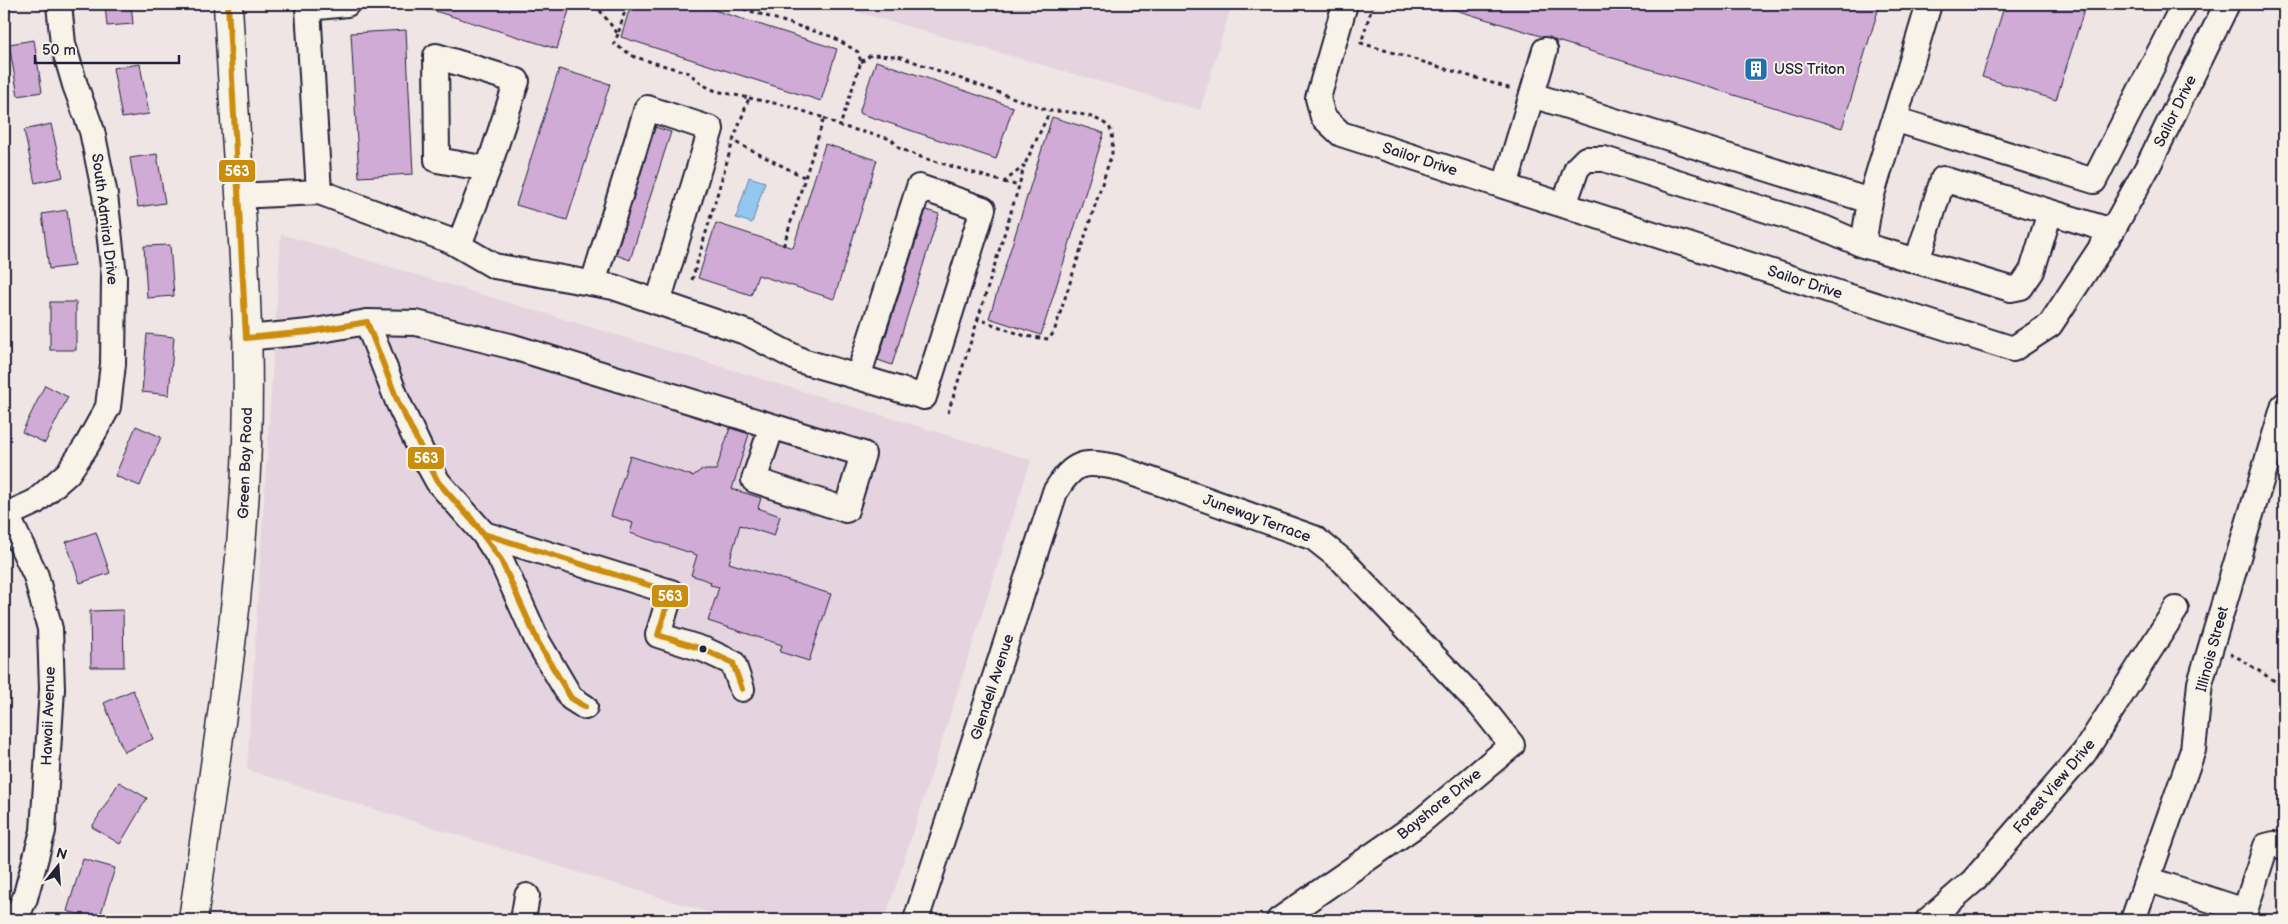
<svg xmlns="http://www.w3.org/2000/svg" width="2288" height="924" viewBox="0 0 2288 924" font-family="'Balsamiq Sans',sans-serif">
<style>
.built{fill:#e5d4e0}
.water{fill:#92c7f0;stroke:#6585a8}
.building{fill:#cfabd5;stroke:#22223b}
.lines{fill:none;stroke-linecap:round;stroke-linejoin:round}
.minor-casing{stroke:#22223b;stroke-width:28}
.major-casing{stroke:#22223b;stroke-width:31}
.path{stroke:#22223b;stroke-width:3;stroke-dasharray:4 4;stroke-linecap:butt}
.minor{stroke:#f7f3e8;stroke-width:24}
.major{stroke:#f7f3e8;stroke-width:28}
.bus-1-casing{stroke:#f7f3e8;stroke-width:10}
.bus-1{stroke:#cc8c0c;stroke-width:6}
.bus-dot{fill:#22223b;stroke:#f7f3e8;stroke-width:2}
.labels{text-anchor:middle;stroke-width:4;stroke-linejoin:round;paint-order:stroke}
.poi-label{font-size:15px;fill:#22223b;stroke:#f7f3e8;text-anchor:start}
.street-label{font-size:15px;fill:#22223b;stroke:#f7f3e8}
.line-badge{stroke:#f7f3e8;stroke-width:2}
.badge-label{font-size:14px;text-anchor:middle;font-weight:bold;fill:#fff}
</style>
<rect width="100%" height="100%" fill="#efe5e4"/>
<filter id="ink" filterUnits="userSpaceOnUse"><feTurbulence type="fractalNoise" baseFrequency=".02" numOctaves="2"/><feDisplacementMap in="SourceGraphic" scale="10" xChannelSelector="R" yChannelSelector="G"/><feConvolveMatrix kernelMatrix="1 2 1 2 8 2 1 2 1" color-interpolation-filters="sRGB"/></filter>
<g filter="url(#ink)">
<g class="built">
<polygon points="829,4 1232,4 1200,110"/>
<polygon points="281,234 1031,460 885,920 733,920 247,770"/>
</g>
<polygon class="water" points="749,177 765,182 752,223 736,218"/>
<g class="building">
<polygon points="105,4 131,4 133,24 107,26"/>
<polygon points="423,4 571,4 557,49 422,7"/>
<polygon points="631,4 695,4 837,49 821,101 621,37"/>
<polygon points="1449,4 1880,4 1842,128 1449,8"/>
<polygon points="2005,4 2086,4 2056,100 1982,77"/>
<polygon points="406,30 413,174 359,177 351,33"/>
<polygon points="34,40 42,92 18,96 9,44"/>
<polygon points="876,61 1013,107 996,159 859,113"/>
<polygon points="140,64 149,114 122,118 113,68"/>
<polygon points="559,69 610,84 567,220 516,205"/>
<polygon points="1052,117 1104,133 1041,335 989,318"/>
<polygon points="51,124 63,177 35,183 24,130"/>
<polygon points="655,127 671,132 630,260 616,255"/>
<polygon points="825,144 877,160 834,299 758,275 751,295 698,278 716,223 793,248"/>
<polygon points="157,154 165,203 138,207 130,158"/>
<polygon points="67,210 74,266 49,269 42,214"/>
<polygon points="926,210 939,214 892,365 878,360"/>
<polygon points="170,245 174,296 147,298 144,246"/>
<rect x="50" y="302" width="26" height="48"/>
<polygon points="147,334 174,337 169,395 142,392"/>
<polygon points="45,385 68,397 45,443 22,432"/>
<polygon points="136,426 161,437 140,486 115,476"/>
<polygon points="730,428 749,434 732,489 761,498 758,508 780,516 774,536 740,525 729,563 831,594 809,661 780,652 782,645 708,621 719,587 710,585 711,582 691,575 697,555 630,533 633,523 611,516 630,456 693,476 701,470 716,470"/>
<polygon points="96,532 110,573 80,583 66,542"/>
<polygon points="123,610 124,667 91,667 90,611"/>
<polygon points="133,690 153,739 124,752 104,703"/>
<polygon points="119,782 147,798 120,844 92,827"/>
<polygon points="83,859 115,868 99,920 67,911"/>
</g>
<g class="lines">
<g class="minor-casing">
<g id="minor">
<polyline points="1345,4 1318,98 1323,117 1341,134 2013,349 2050,325 2112,231 2147,168 2227,4"/>
<polygon points="436,56 517,81 488,169 437,160"/>
<polyline points="1532,95 1870,201"/>
<polyline points="1894,119 2094,181 2184,4"/>
<polyline points="1505,186 1545,50"/>
<polygon points="919,187 983,209 924,397 858,377"/>
<polyline points="319,192 308,8 347,4"/>
<polyline points="240,196 319,192 451,241 494,266 613,287 748,333 802,361 858,377"/>
<polyline points="1564,205 1577,168 1586,159 1604,159 1824,228 1863,245"/>
<polyline points="2050,212 2032,271 2021,287 2011,289 1917,261 1943,179 2112,231"/>
<polyline points="459,245 488,169"/>
<polyline points="1917,261 1863,245 1870,201 1929,4"/>
<polyline points="593,283 647,108 711,129 658,302"/>
<polyline points="367,322 398,402 422,453 438,482 484,534 501,560 538,642 571,698 585,707"/>
<polyline points="246,338 309,332 367,322 416,323 510,346 863,454 846,510 754,480 772,426"/>
<polyline points="7,515 36,576 50,629 52,689 43,831 25,898 15,920"/>
<polyline points="4,516 35,502 68,473 87,445 108,407 113,364 114,276 105,195 92,131 75,85 63,44 59,4"/>
<polyline points="484,534 671,592 658,635 705,650 733,663 742,689"/>
<polyline points="2147,879 2245,911"/>
<polyline points="523,920 527,896"/>
<path d="M 916,920 L 1055,492 C 1073,463 1082,460 1115,467 L 1314,538 L 1343,561 L 1481,706 L 1512,745 L 1419,823 L 1279,920"/>
<polyline points="1928,920 1973,881 2084,753 2176,609"/>
<polyline points="2133,920 2193,750 2200,683 2284,405"/>
<polyline points="2242,920 2266,846 2274,844 2284,847"/>
</g>
</g>
<g class="major-casing">
<path id="major" d="M 193,920 C 215,761 242,603 247,443 C 252,297 235,150 228,4"/>
</g>
<g class="path">
<polyline points="595,4 618,34 627,4"/>
<polyline points="728,4 833,37 858,52 861,62 840,126"/>
<polyline points="1373,4 1361,43 1512,89"/>
<polyline points="618,34 614,44 635,57 689,73 703,85 716,91 749,98 733,141 804,177"/>
<polyline points="861,62 871,55 898,56 1050,111"/>
<polyline points="749,98 788,106 824,118 783,247"/>
<polyline points="824,118 840,126 891,139 899,148 921,157 1004,182 1024,166 1019,186"/>
<path d="M 1004,182 L 1019,186 L 978,319 L 1025,336 L 1049,339 L 1054,332 L 1112,153 C 1112,147 1113,139 1112,133 C 1108,116 1065,110 1050,111 L 1024,166"/>
<polyline points="692,280 733,141"/>
<polyline points="948,413 978,319"/>
<polyline points="2230,654 2237,657 2284,687"/>
</g>
<use href="#minor" class="minor"/>
<use href="#major" class="major"/>
<g class="bus-1-casing">
<g id="bus-1">
<polyline points="228,4 246,338"/>
<polyline points="367,322 398,402 438,482 484,534 671,592 658,635 705,650 733,663 742,689"/>
<polyline points="246,338 309,332 367,322"/>
<polyline points="468,514 501,560 538,642 571,698 585,707"/>
</g>
</g>
<use href="#bus-1" class="bus-1"/>
</g>
</g>
<defs>
<g id="building-square" transform="scale(1.25)"><rect x="-9" y="-9" width="18" height="18" rx="4" fill="#1f6fb2" stroke="#f7f3e8"/><path d="M-4-6H4V6H1V3H-1V6H-4ZM-2.5-4.3h1.7v1.8h-1.7ZM.8-4.3h1.7v1.8H.8ZM-2.5-1h1.7V.8h-1.7ZM.8-1h1.7V.8H.8Z" fill="#fff"/></g>
</defs>
<g fill-rule="evenodd">
<use href="#building-square" x="1756" y="69"/>
</g>
<circle class="bus-dot" cx="703" cy="649" r="4.5"/>
<g class="labels">
<g class="poi-label">
<text x="1774" y="74">USS Triton</text>
</g>
<g class="street-label">
<text transform="translate(2175 111) rotate(-64)" y="5">Sailor Drive</text>
<text transform="translate(1420 159) rotate(18)" y="5">Sailor Drive</text>
<text transform="translate(105 219) rotate(83)" y="5">South Admiral Drive</text>
<text transform="translate(1805 282) rotate(18)" y="5">Sailor Drive</text>
<text transform="translate(245 463) rotate(-88)" y="5">Green Bay Road</text>
<text transform="translate(1257 518) rotate(20)" y="5">Juneway Terrace</text>
<text transform="translate(2212 649) rotate(-75)" y="5">Illinois Street</text>
<text transform="translate(992 687) rotate(-72)" y="5">Glendell Avenue</text>
<text transform="translate(48 716) rotate(-88)" y="5">Hawaii Avenue</text>
<text transform="translate(2054 786) rotate(-50)" y="5">Forest View Drive</text>
<text transform="translate(1439 804) rotate(-39)" y="5">Bayshore Drive</text>
</g>
</g>
<g class="line-badge">
<rect x="218" y="159" width="38" height="24" rx="5" fill="#cc8c0c"/>
<rect x="407" y="446" width="38" height="24" rx="5" fill="#cc8c0c"/>
<rect x="651" y="584" width="38" height="24" rx="5" fill="#cc8c0c"/>
</g>
<g class="badge-label">
<text x="237" y="176">563</text>
<text x="426" y="463">563</text>
<text x="670" y="601">563</text>
</g>
<rect width="2288" height="924" fill="none" stroke="#f7f3e8" stroke-width="20"/>
<rect x="10" y="10" width="2268" height="904" fill="none" stroke="#22223b" stroke-width="2" filter="url(#ink)"/>
<g transform="translate(58 866) rotate(17)" stroke="#f7f3e8" stroke-width="4" paint-order="stroke">
<path d="M0-4L9 19L0 12L-9 19Z" fill="#22223b"/>
<text y="-8" font-size="14" font-weight="bold" text-anchor="middle" fill="#22223b">N</text>
</g>
<path d="M35 55v8h144v-8" fill="none" stroke="#22223b" stroke-width="2.5"/>
<text x="42" y="55" font-size="15" fill="#22223b" stroke="#f7f3e8" stroke-width="4" paint-order="stroke">50 m</text>
</svg>
